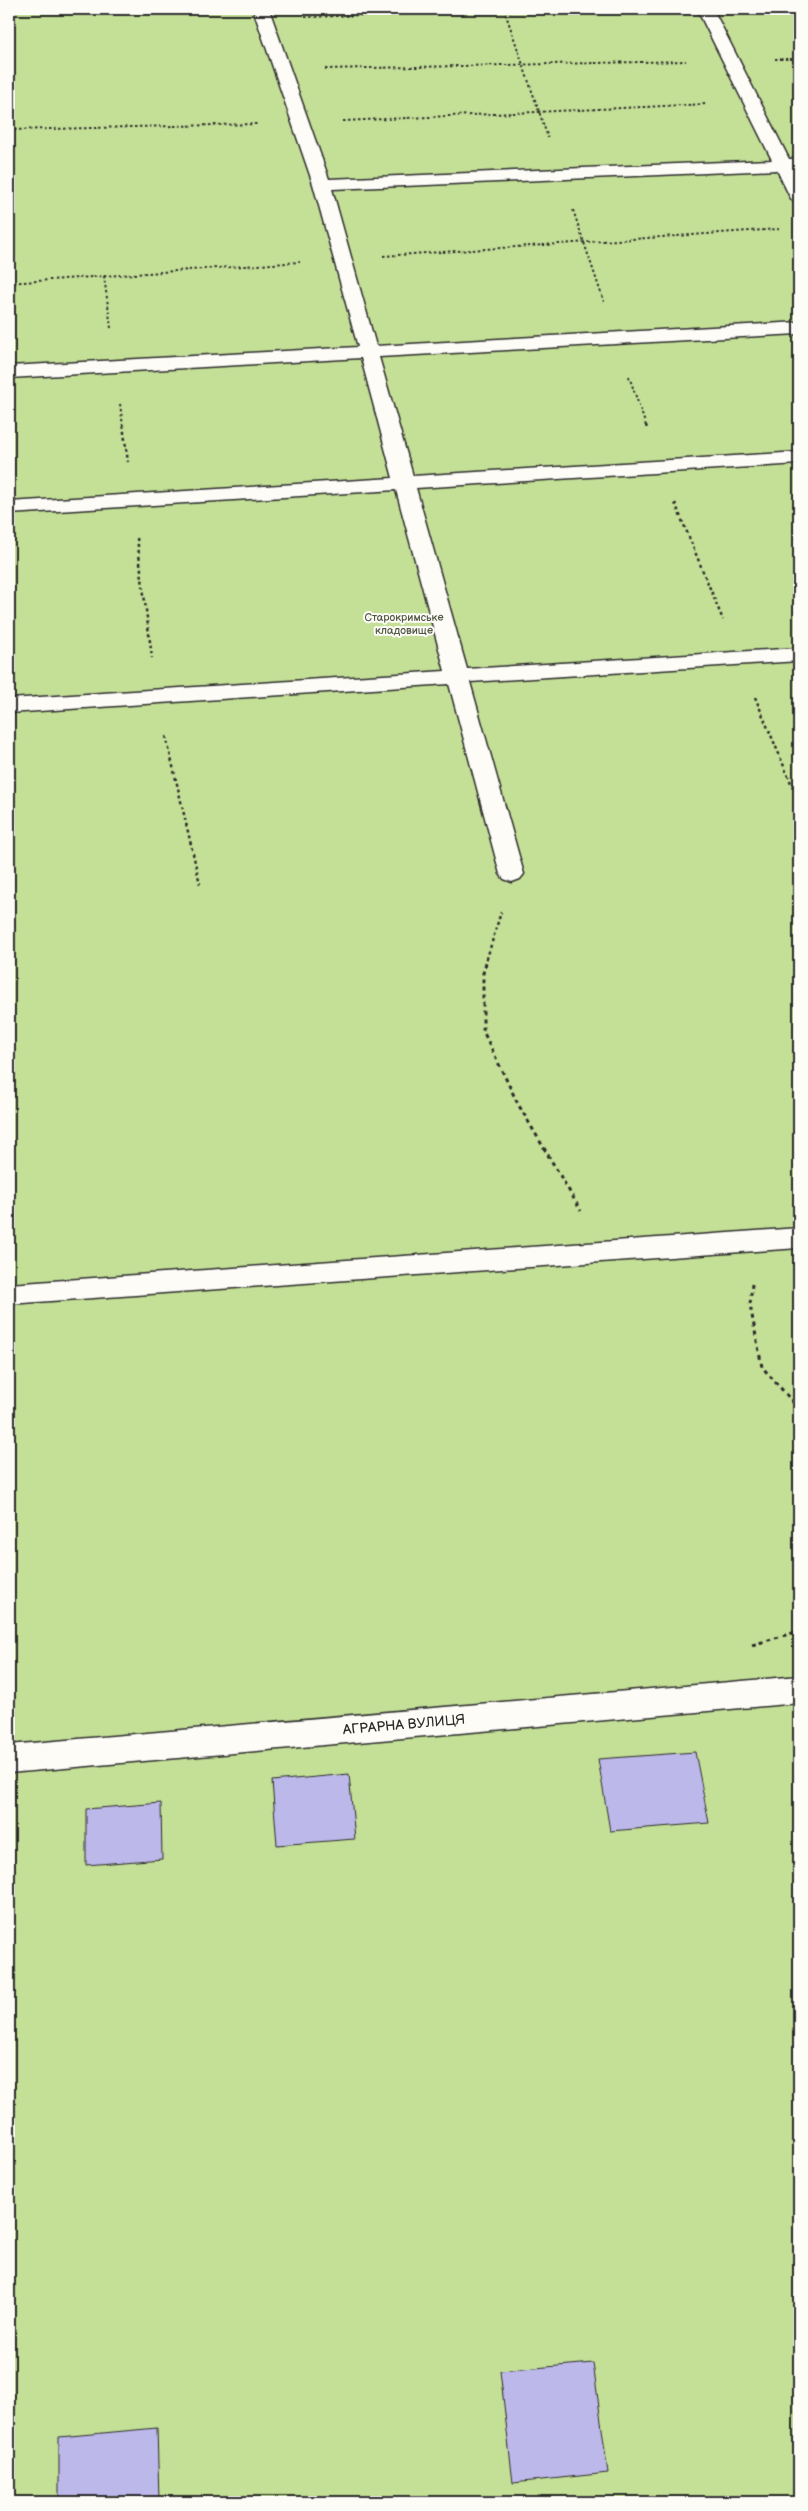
<svg xmlns="http://www.w3.org/2000/svg" width="808" height="2511" viewBox="0 0 808 2511" font-family="'Balsamiq Sans',sans-serif">
<style>
.green{fill:#c4e097;stroke:#788661}
.building{fill:#bdb8ea;stroke:#2b2b2b}
.lines{fill:none;stroke-linecap:round;stroke-linejoin:round}
.service-casing{stroke:#2b2b2b;stroke-width:3}
.path-far2{stroke:#2b2b2b;stroke-width:2;stroke-dasharray:2.5 2.5;stroke-linecap:butt}
.path-far1{stroke:#2b2b2b;stroke-width:2.5;stroke-dasharray:3 3;stroke-linecap:butt}
.path{stroke:#2b2b2b;stroke-width:3;stroke-dasharray:4 4;stroke-linecap:butt}
.service{fill:#fdfcf7;fill-rule:evenodd}
.labels{text-anchor:middle;stroke-width:4;stroke-linejoin:round;paint-order:stroke}
.far-park-label{font-size:11px;fill:#515846;stroke:#fdfcf7}
.street-label{font-size:14px;fill:#2b2b2b;stroke:#fdfcf7}
</style>
<rect width="100%" height="100%" fill="#fdfcf7"/>
<filter id="ink" filterUnits="userSpaceOnUse"><feTurbulence type="fractalNoise" baseFrequency=".02" numOctaves="2"/><feDisplacementMap in="SourceGraphic" scale="10" xChannelSelector="R" yChannelSelector="G"/><feConvolveMatrix kernelMatrix="1 2 1 2 8 2 1 2 1" color-interpolation-filters="sRGB"/></filter>
<g filter="url(#ink)">
<rect class="green" x="9" y="9" width="790" height="2493"/>
<g class="building">
<polygon points="695,1752 709,1823 610,1831 598,1759"/>
<polygon points="349,1774 355,1839 277,1845 272,1781"/>
<polygon points="161,1803 162,1859 86,1865 86,1809"/>
<polygon points="593,2363 608,2473 513,2483 500,2371"/>
<polygon points="157,2428 159,2500 59,2502 59,2437"/>
</g>
<g class="lines">
<g class="service-casing">
<g id="service">
<polygon points="253,9 269,9 329,179 772,160 697,9 713,9 789,159 799,159 799,169 794,169 799,180 799,202 793,201 790,197 777,170 332,189 376,346 799,322 799,334 379,357 413,476 799,452 799,464 416,488 467,669 799,648 799,661 470,682 524,874 520,879 512,882 504,879 500,874 449,684 9,713 9,699 445,671 396,490 9,514 9,502 393,478 361,358 9,378 9,366 358,347 313,184"/>
<polygon points="799,1228 799,1248 9,1304 9,1284"/>
<polygon points="799,1676 799,1703 9,1773 9,1745"/>
</g>
</g>
<g class="path-far2">
<polyline points="504,9 548,138"/>
<polyline points="305,17 575,9"/>
<polyline points="775,59 799,59"/>
<polyline points="325,69 686,61"/>
<polyline points="343,121 707,104"/>
<polyline points="9,130 257,124"/>
<polyline points="573,210 604,302"/>
<polyline points="383,256 779,229"/>
<polyline points="104,276 111,328"/>
<polyline points="9,283 300,262"/>
<polyline points="629,376 646,426"/>
<polyline points="120,404 123,426"/>
</g>
<g class="path-far1">
<polyline points="123,425 128,462"/>
<polyline points="646,425 647,429"/>
<polyline points="675,503 723,620"/>
<polyline points="137,538 152,658"/>
<polyline points="755,697 799,802"/>
<polyline points="166,736 200,884"/>
<polyline points="485,965 501,912"/>
</g>
<g class="path">
<polyline points="486,963 483,973 483,1031 518,1104 581,1211"/>
<polyline points="752,1284 750,1305 762,1367 799,1409"/>
<polyline points="752,1645 799,1631"/>
</g>
<use href="#service" class="service"/>
</g>
</g>
<g class="labels">
<g class="far-park-label">
<text x="404" y="621">Старокримське<tspan x="404" dy="13">кладовище</tspan></text>
</g>
<g class="street-label">
<text transform="translate(404 1724) rotate(-5)" y="5">АГРАРНА ВУЛИЦЯ</text>
</g>
</g>
<rect width="808" height="2511" fill="none" stroke="#fdfcf7" stroke-width="30"/>
<rect x="15" y="15" width="778" height="2481" fill="none" stroke="#2b2b2b" stroke-width="2" filter="url(#ink)"/>
</svg>
